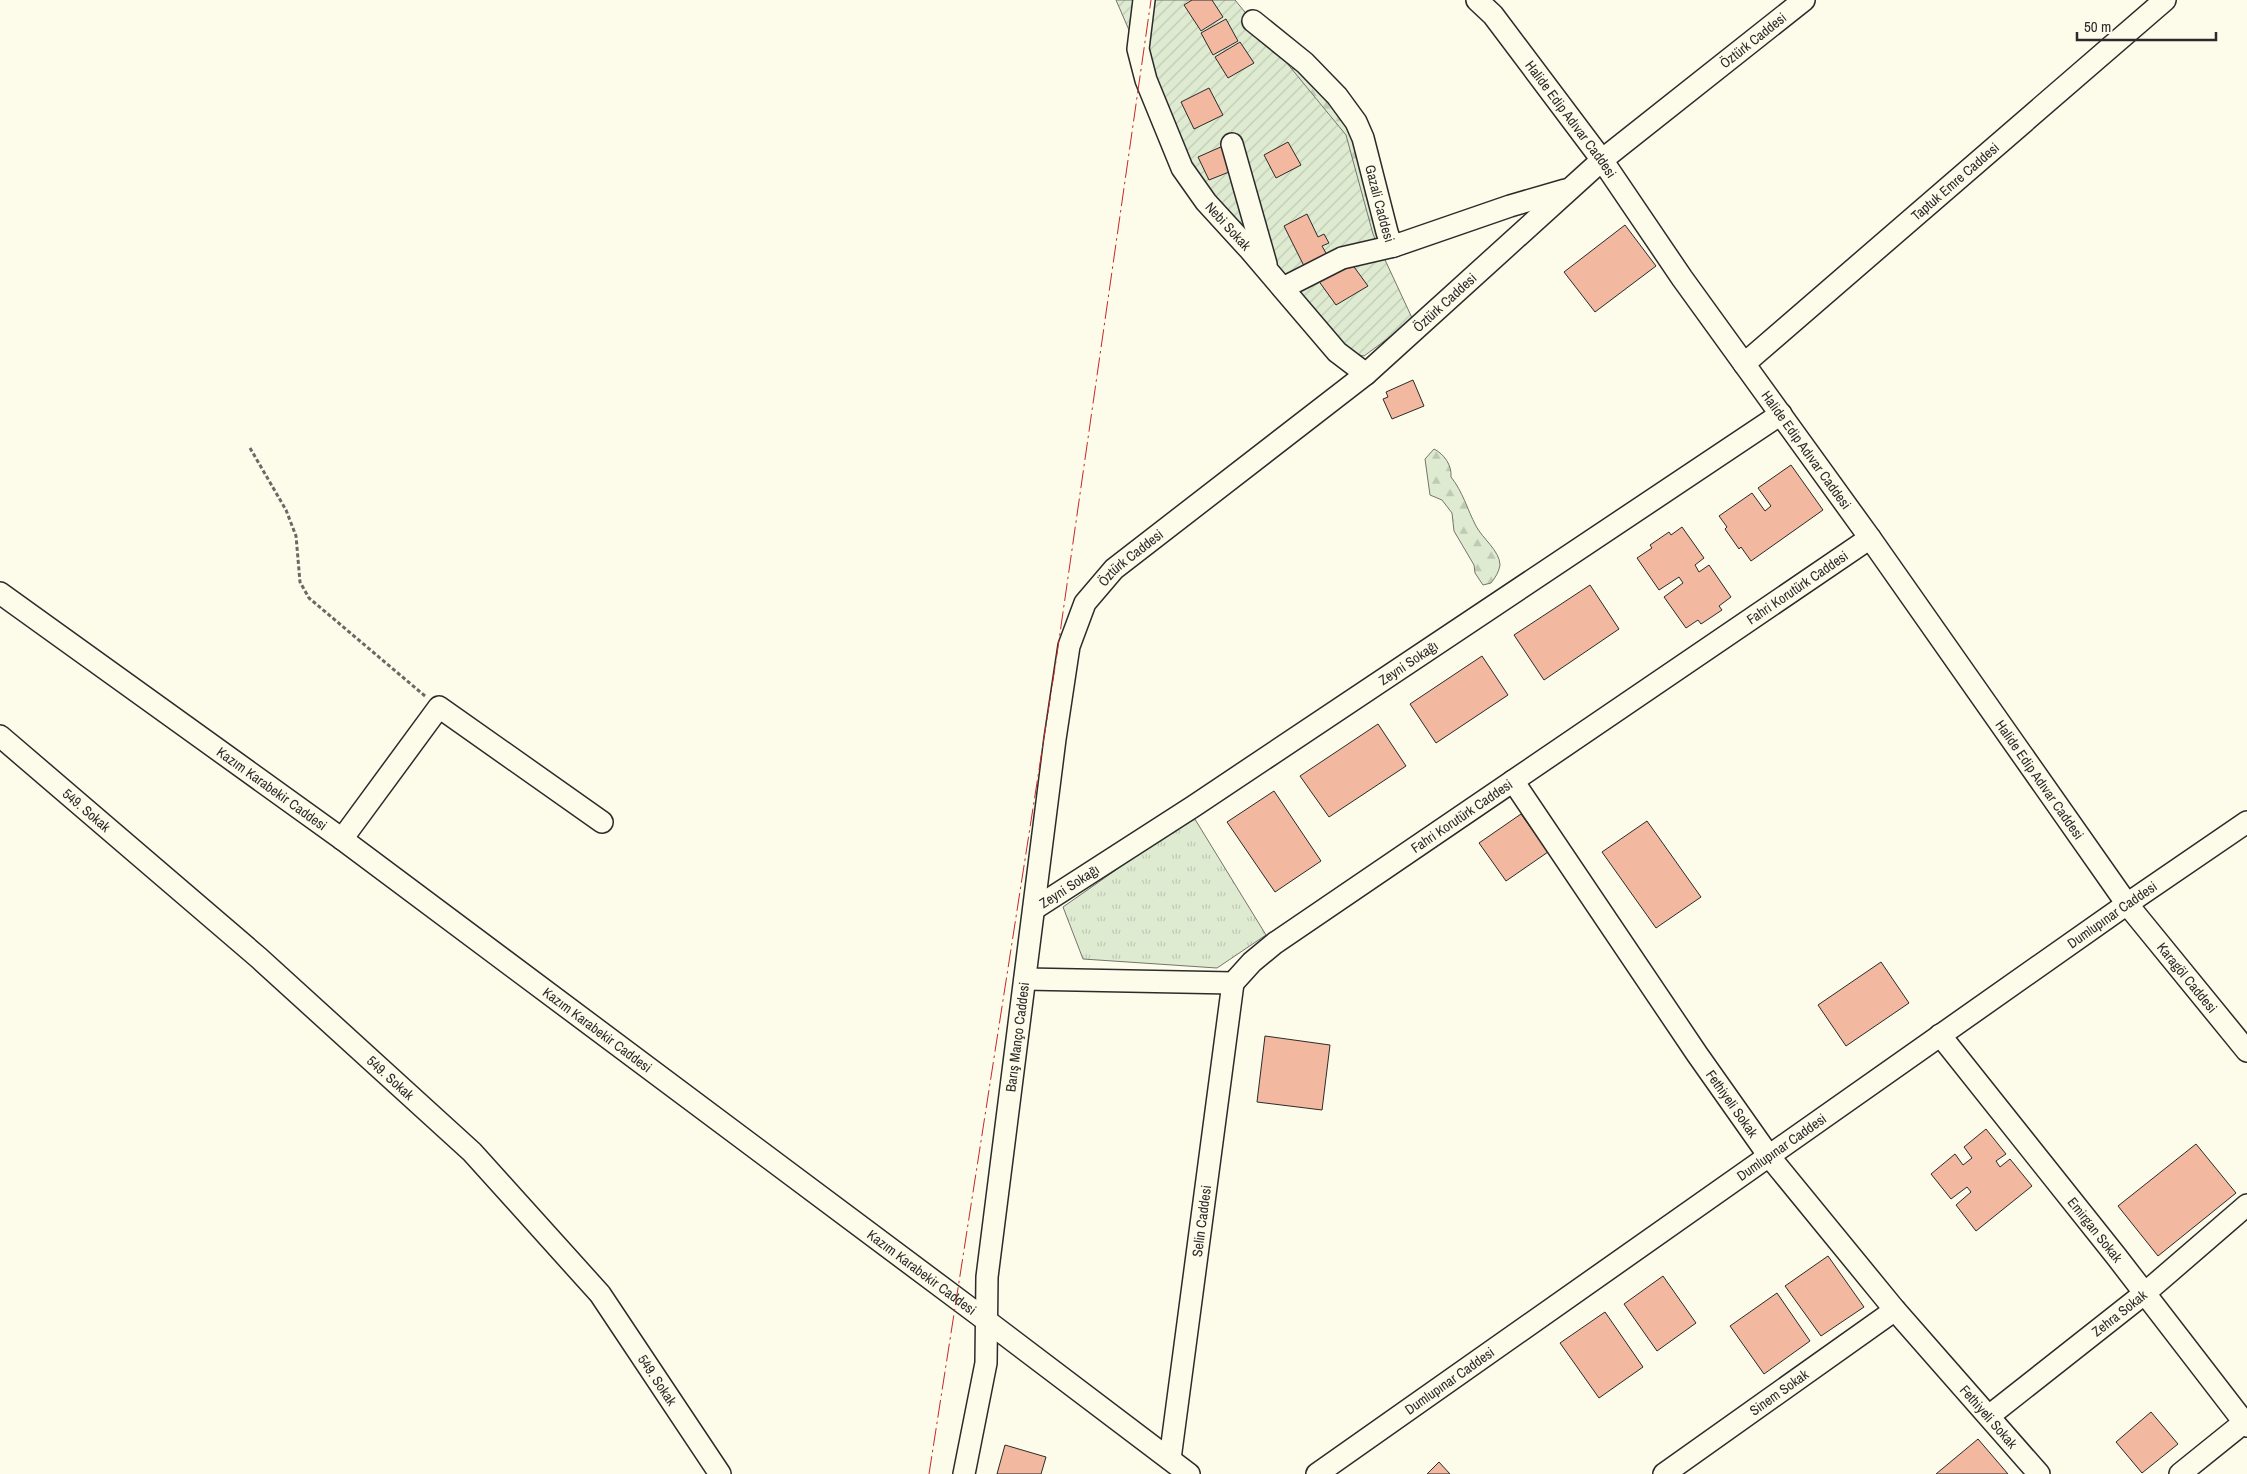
<svg xmlns="http://www.w3.org/2000/svg" width="2247" height="1474" viewBox="0 0 2247 1474" font-family="'Archivo Narrow',sans-serif">
<style>
.grass{fill:url(#grass-tufts);stroke:#74746e}
.forest{fill:url(#forest-firs);stroke:#74746e}
.garden{fill:url(#garden-furrows);stroke:#74746e}
.building{fill:#f2b8a0;stroke:#2b2b2b}
.lines{fill:none;stroke-linecap:round;stroke-linejoin:round}
.minor-casing{stroke:#2b2b2b;stroke-width:24}
.path{stroke:#6a6964;stroke-width:3;stroke-dasharray:4 2.5;stroke-linecap:butt}
.minor{stroke:#fdfbea;stroke-width:21}
.power{stroke:#c62828;stroke-width:1;stroke-dasharray:18 4 2.5 4;stroke-linecap:butt}
.labels{text-anchor:middle;stroke-width:4;stroke-linejoin:round;paint-order:stroke}
.street-label{font-size:14px;fill:#2b2b2b;stroke:#fdfbea}
</style>
<defs>
<pattern id="grass-tufts" width="24" height="20" patternUnits="userSpaceOnUse" patternTransform="scale(1.25)"><rect width="24" height="20" fill="#deebd1"/><path d="M3 7l-1-3M5 7V3M7 7l1-3M15 17l-1-3M17 17v-4M19 17l1-3" fill="none" stroke="#bfcab4"/></pattern>
<pattern id="forest-firs" width="22" height="20" patternUnits="userSpaceOnUse" patternTransform="scale(1.25)"><rect width="22" height="20" fill="#deebd1"/><path d="M5 1l3.5 6h-7zM16 11l3.5 6h-7z" fill="#bfcab4"/></pattern>
<pattern id="garden-furrows" width="10" height="10" patternUnits="userSpaceOnUse" patternTransform="scale(1.25)"><rect width="10" height="10" fill="#deebd1"/><path d="M-1 1l2-2M0 10L10 0M9 11l2-2" fill="none" stroke="#bfcab4"/></pattern>
</defs>
<rect width="100%" height="100%" fill="#fdfbea"/>
<polygon class="grass" points="1193,816 1266,935 1217,968 1083,959 1063,907"/>
<g class="forest">
<polygon points="1283,67 1299,70 1310,76 1354,135 1379,241 1369,242"/>
<path d="M 1434,449 C 1444,454 1452,465 1451,477 C 1463,492 1467,509 1476,526 C 1482,538 1500,551 1500,565 C 1499,572 1495,578 1491,583 L 1483,585 L 1475,573 L 1474,565 L 1454,531 L 1452,513 L 1442,500 L 1430,495 L 1425,459 Z"/>
</g>
<polygon class="garden" points="1116,0 1235,0 1346,135 1373,234 1413,320 1364,356 1350,353 1209,191 1176,139"/>
<g class="building">
<polygon points="1192,0 1212,0 1223,17 1201,31 1184,5"/>
<polygon points="1226,19 1238,41 1213,55 1201,33"/>
<polygon points="1240,42 1254,63 1228,78 1215,57"/>
<polygon points="1209,88 1223,115 1194,129 1181,102"/>
<polygon points="1288,142 1301,165 1276,178 1264,155"/>
<polygon points="1223,146 1234,170 1209,180 1198,157"/>
<polygon points="1307,214 1318,237 1324,234 1329,243 1322,246 1327,255 1304,266 1284,226"/>
<polygon points="1625,225 1656,266 1595,312 1564,272"/>
<polygon points="1349,260 1368,286 1336,305 1318,280"/>
<polygon points="1413,380 1424,406 1392,419 1383,399 1388,397 1386,392"/>
<polygon points="1791,465 1823,510 1751,561 1741,547 1739,549 1725,529 1727,527 1719,516 1752,493 1765,511 1771,506 1758,488"/>
<polygon points="1682,527 1704,558 1695,565 1699,572 1709,565 1731,597 1719,606 1722,610 1701,624 1698,620 1686,628 1664,597 1683,583 1679,577 1659,590 1637,558 1652,548 1650,545 1669,532 1671,535"/>
<polygon points="1590,585 1619,629 1544,680 1514,635"/>
<polygon points="1482,656 1508,695 1436,743 1410,704"/>
<polygon points="1378,724 1406,766 1329,817 1300,776"/>
<polygon points="1274,791 1321,861 1275,892 1227,822"/>
<polygon points="1521,814 1548,852 1506,881 1479,843"/>
<polygon points="1647,821 1701,897 1656,928 1602,852"/>
<polygon points="1881,962 1909,1003 1846,1046 1818,1005"/>
<polygon points="1265,1036 1330,1045 1322,1110 1257,1102"/>
<polygon points="1986,1129 2006,1154 1996,1161 2000,1167 2010,1159 2032,1186 1976,1231 1956,1205 1971,1192 1967,1187 1951,1199 1931,1174 1955,1154 1963,1165 1972,1158 1964,1147"/>
<polygon points="2196,1144 2236,1193 2158,1256 2118,1206"/>
<polygon points="1828,1256 1864,1307 1821,1336 1785,1286"/>
<polygon points="1663,1276 1696,1323 1657,1351 1624,1304"/>
<polygon points="1777,1293 1810,1341 1764,1374 1730,1326"/>
<polygon points="1605,1312 1643,1367 1599,1398 1560,1343"/>
<polygon points="2151,1412 2178,1444 2142,1473 2116,1442"/>
<polygon points="1978,1439 2008,1474 1936,1474"/>
<polygon points="1005,1445 1046,1457 1041,1474 997,1474"/>
<polygon points="1439,1462 1450,1474 1427,1474"/>
</g>
<g class="lines">
<g class="minor-casing">
<g id="minor">
<path id="s1" d="M 1144,0 L 1138,49 L 1146,80 L 1182,168 L 1206,202 L 1250,250 L 1337,352 L 1366,374"/>
<path id="s2" d="M 1477,0 L 1493,15 L 1602,160 L 1682,278 L 1870,538 L 2127,904 L 2247,1051"/>
<path id="s3" d="M 1253,21 L 1305,63 L 1337,96 L 1356,122 L 1363,138 L 1387,232 L 1390,241 L 1394,246 L 1510,206 L 1565,190"/>
<polyline points="1232,144 1266,264"/>
<polyline points="1283,288 1342,258 1394,246"/>
<path id="s4" d="M 1744,364 L 2165,0"/>
<path id="s5" d="M 0,593 L 342,839 L 987,1321 L 1189,1474"/>
<path id="s6" d="M 0,736 L 259,958 L 472,1152 L 600,1294 L 720,1474"/>
<path id="s7" d="M 1513,781 L 1697,1054 L 1769,1156 L 1895,1310 L 2039,1474"/>
<polyline points="342,839 439,707 602,822"/>
<path id="s8" d="M 1034,909 L 1194,806 L 1781,414"/>
<path id="s9" d="M 1025,979 L 1233,983 L 1252,962 L 1275,943 L 1870,538"/>
<path id="s10" d="M 1940,1035 L 2116,1256 L 2247,1426"/>
<path id="s11" d="M 1989,1416 L 2145,1293 L 2247,1205"/>
<path id="s12" d="M 1170,1459 L 1233,983"/>
<path id="s13" d="M 964,1474 L 986,1363 L 987,1277 L 1055,739 L 1069,646 L 1085,603 L 1114,569 L 1366,374 L 1602,160 L 1804,0"/>
<path id="s14" d="M 1317,1474 L 2127,904 L 2247,822"/>
<path id="s15" d="M 1664,1474 L 1895,1310"/>
<polyline points="2180,1474 2247,1420"/>
</g>
</g>
<polyline class="path" points="250,448 286,510 296,536 300,582 309,598 425,696"/>
<use href="#minor" class="minor"/>
<polyline class="power" points="929,1474 1056,661 1151,0"/>
</g>
<g class="labels">
<g class="street-label">
<text dy="5" stroke="none"><textPath href="#s13" startOffset="1756">Öztürk Caddesi</textPath></text>
<text dy="5" stroke="none"><textPath href="#s2" startOffset="152">Halide Edip Adıvar Caddesi</textPath></text>
<text dy="5" stroke="none"><textPath href="#s4" startOffset="279">Taptuk Emre Caddesi</textPath></text>
<text dy="5" stroke="none"><textPath href="#s3" startOffset="230">Gazali Caddesi</textPath></text>
<text dy="5" stroke="none"><textPath href="#s1" startOffset="251">Nebi Sokak</textPath></text>
<text dy="5" stroke="none"><textPath href="#s13" startOffset="1351">Öztürk Caddesi</textPath></text>
<text dy="5" stroke="none"><textPath href="#s2" startOffset="558">Halide Edip Adıvar Caddesi</textPath></text>
<text dy="5" stroke="none"><textPath href="#s13" startOffset="946">Öztürk Caddesi</textPath></text>
<text dy="5" stroke="none"><textPath href="#s9" startOffset="898">Fahri Korutürk Caddesi</textPath></text>
<text dy="5" stroke="none"><textPath href="#s8" startOffset="448">Zeyni Sokağı</textPath></text>
<text dy="5" stroke="none"><textPath href="#s2" startOffset="962">Halide Edip Adıvar Caddesi</textPath></text>
<text dy="5" stroke="none"><textPath href="#s5" startOffset="335">Kazım Karabekir Caddesi</textPath></text>
<text dy="5" stroke="none"><textPath href="#s6" startOffset="114">549. Sokak</textPath></text>
<text dy="5" stroke="none"><textPath href="#s9" startOffset="492">Fahri Korutürk Caddesi</textPath></text>
<text dy="5" stroke="none"><textPath href="#s8" startOffset="42">Zeyni Sokağı</textPath></text>
<text dy="5" stroke="none"><textPath href="#s14" startOffset="972">Dumlupınar Caddesi</textPath></text>
<text dy="5" stroke="none"><textPath href="#s2" startOffset="1209">Karagöl Caddesi</textPath></text>
<text dy="5" stroke="none"><textPath href="#s5" startOffset="740">Kazım Karabekir Caddesi</textPath></text>
<text dy="5" stroke="none"><textPath href="#s13" startOffset="441">Barış Manço Caddesi</textPath></text>
<text dy="5" stroke="none"><textPath href="#s6" startOffset="519">549. Sokak</textPath></text>
<text dy="5" stroke="none"><textPath href="#s7" startOffset="390">Fethiyeli Sokak</textPath></text>
<text dy="5" stroke="none"><textPath href="#s14" startOffset="568">Dumlupınar Caddesi</textPath></text>
<text dy="5" stroke="none"><textPath href="#s12" startOffset="240">Selin Caddesi</textPath></text>
<text dy="5" stroke="none"><textPath href="#s10" startOffset="249">Emirgan Sokak</textPath></text>
<text dy="5" stroke="none"><textPath href="#s5" startOffset="1145">Kazım Karabekir Caddesi</textPath></text>
<text dy="5" stroke="none"><textPath href="#s11" startOffset="166">Zehra Sokak</textPath></text>
<text dy="5" stroke="none"><textPath href="#s6" startOffset="924">549. Sokak</textPath></text>
<text dy="5" stroke="none"><textPath href="#s14" startOffset="162">Dumlupınar Caddesi</textPath></text>
<text dy="5" stroke="none"><textPath href="#s15" startOffset="141">Sinem Sokak</textPath></text>
<text dy="5" stroke="none"><textPath href="#s7" startOffset="795">Fethiyeli Sokak</textPath></text>
</g>
</g>
<path d="M2077 32v8h139v-8" fill="none" stroke="#2b2b2b" stroke-width="2.5"/>
<text x="2084" y="32" font-size="15" fill="#2b2b2b" stroke="#fdfbea" stroke-width="4" paint-order="stroke">50 m</text>
</svg>
